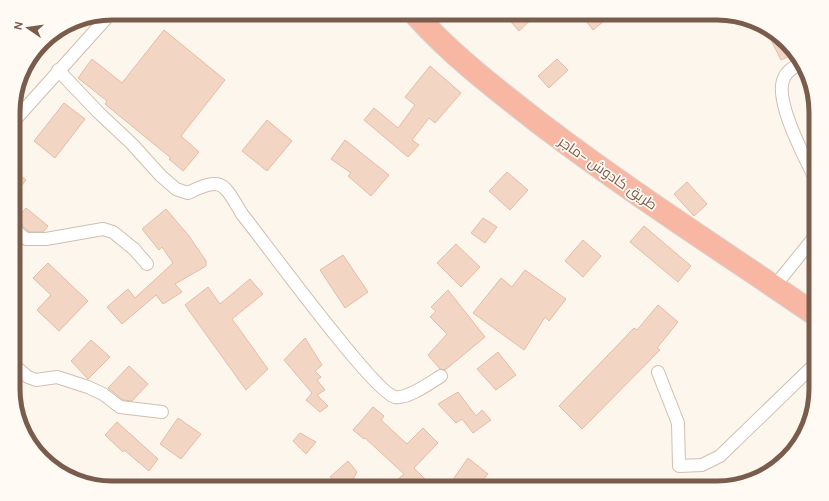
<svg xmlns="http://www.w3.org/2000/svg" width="829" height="501" viewBox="0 0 829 501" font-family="'DM Sans',Cairo,sans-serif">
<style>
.building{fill:#f3d5c3;stroke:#e6bba3}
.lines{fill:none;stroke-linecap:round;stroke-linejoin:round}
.street-casing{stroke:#d1beb0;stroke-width:14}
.highway-casing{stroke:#dad1cd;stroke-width:24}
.street{stroke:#fff;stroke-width:12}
.highway{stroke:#f7b7a3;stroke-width:22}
.labels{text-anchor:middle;stroke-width:3.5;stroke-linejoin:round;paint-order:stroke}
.street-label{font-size:14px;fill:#7a5c4d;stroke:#fffaf3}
.rim{fill:none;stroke:#7a5c4d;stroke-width:5}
</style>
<rect width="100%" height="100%" fill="#fdf6ec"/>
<g class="building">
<polygon points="503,13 538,13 519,31"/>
<polygon points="580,13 614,13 593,30"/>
<polygon points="767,27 794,54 781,60 765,28"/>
<polygon points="164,30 225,80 181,136 199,152 183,171 169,159 171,158 105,104 107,101 78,78 92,59 122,83"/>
<polygon points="557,59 568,70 549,88 538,76"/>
<polygon points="430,66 461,93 435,123 429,118 412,140 419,145 408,157 364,120 374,108 398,128 415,105 405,97"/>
<polygon points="64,103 85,119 55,158 34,141"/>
<polygon points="267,120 292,141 267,171 242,151"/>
<polygon points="345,140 389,175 371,196 348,176 351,173 331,159"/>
<polygon points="14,170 26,180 14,195"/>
<polygon points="507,172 528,190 510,210 489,191"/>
<polygon points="687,182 707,204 694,216 674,194"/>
<polygon points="26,208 48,226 43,232 29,232 16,220"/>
<polygon points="166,209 189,236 206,261 206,266 175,284 182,292 163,304 156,295 122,324 107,307 128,289 135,298 173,263 162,247 159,250 142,229"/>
<polygon points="483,218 497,227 485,243 471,233"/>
<polygon points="644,226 691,266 678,282 630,242"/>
<polygon points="583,240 601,256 583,277 565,261"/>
<polygon points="456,244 480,267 461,287 437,263"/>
<polygon points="343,255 368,292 345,308 320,270"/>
<polygon points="48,263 88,301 59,331 37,310 51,295 33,278"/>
<polygon points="525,270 566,299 549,321 545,317 524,350 473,313 501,278 512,287"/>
<polygon points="250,279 263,294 232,319 268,369 246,390 185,305 208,287 220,304"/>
<polygon points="448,290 485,337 445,370 440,369 428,355 447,334 430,317 436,311 431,307"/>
<polygon points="658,305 678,322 657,348 660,350 582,429 559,406 634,328 637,330"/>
<polygon points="305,338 322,365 315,371 321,377 317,380 325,390 317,395 328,406 320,412 306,400 312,393 284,360"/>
<polygon points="91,340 110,357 88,379 71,361"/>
<polygon points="498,352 516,375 496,390 477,369"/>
<polygon points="129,366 148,384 132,401 123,400 108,388"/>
<polygon points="458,392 476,416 482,410 491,420 473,433 462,419 456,423 438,404"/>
<polygon points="373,407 384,416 381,420 407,444 423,428 438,443 414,468 429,483 423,488 388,488 404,474 365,438 364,439 353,430"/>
<polygon points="178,418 201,434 181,459 160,444"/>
<polygon points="117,422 158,459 149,471 124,450 123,452 105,435"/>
<polygon points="300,433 316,442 306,454 293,441"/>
<polygon points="468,458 488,474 476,488 447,488"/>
<polygon points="348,461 357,472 348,488 343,488 330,477"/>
</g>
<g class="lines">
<g class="street-casing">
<g id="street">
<path d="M 803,62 C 796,66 787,70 784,78 C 773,100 806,159 816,181"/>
<path d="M 58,70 L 98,112 L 132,144 L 161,176 L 176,189 L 188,193 C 223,176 223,183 242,214 C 263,240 374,393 395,397 C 408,399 430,383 441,376"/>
<polyline points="14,121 111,13"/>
<polyline points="14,229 26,239 46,239 103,229 113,232 134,249 147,264"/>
<polyline points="774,287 816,235"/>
<polyline points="14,365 28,377 36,380 57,377 88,387 103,394 120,407 162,412"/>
<polyline points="658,372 678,423 679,466 702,465 720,456 816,363"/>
</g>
</g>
<g class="highway-casing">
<path id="highway" d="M 414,13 C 452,56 497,90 542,125 C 630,192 724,252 816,315"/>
</g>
<use href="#street" class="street"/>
<use href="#highway" class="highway"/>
</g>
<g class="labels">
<g class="street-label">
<text transform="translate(608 173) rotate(35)" y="5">طريق كادوش -ماجر</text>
</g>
</g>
<path d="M0 0H829V501H0ZM112 20H717A92 92 0 0 1 809 112V389A92 92 0 0 1 717 481H112A92 92 0 0 1 20 389V112A92 92 0 0 1 112 20Z" fill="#fffaf3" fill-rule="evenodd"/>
<path class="rim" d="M112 20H717A92 92 0 0 1 809 112V389A92 92 0 0 1 717 481H112A92 92 0 0 1 20 389V112A92 92 0 0 1 112 20Z"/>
<g transform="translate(28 28) rotate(283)" stroke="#fffaf3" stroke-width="3" paint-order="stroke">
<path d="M0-3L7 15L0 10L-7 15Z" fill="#7a5c4d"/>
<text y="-6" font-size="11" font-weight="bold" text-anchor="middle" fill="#7a5c4d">N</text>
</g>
</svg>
